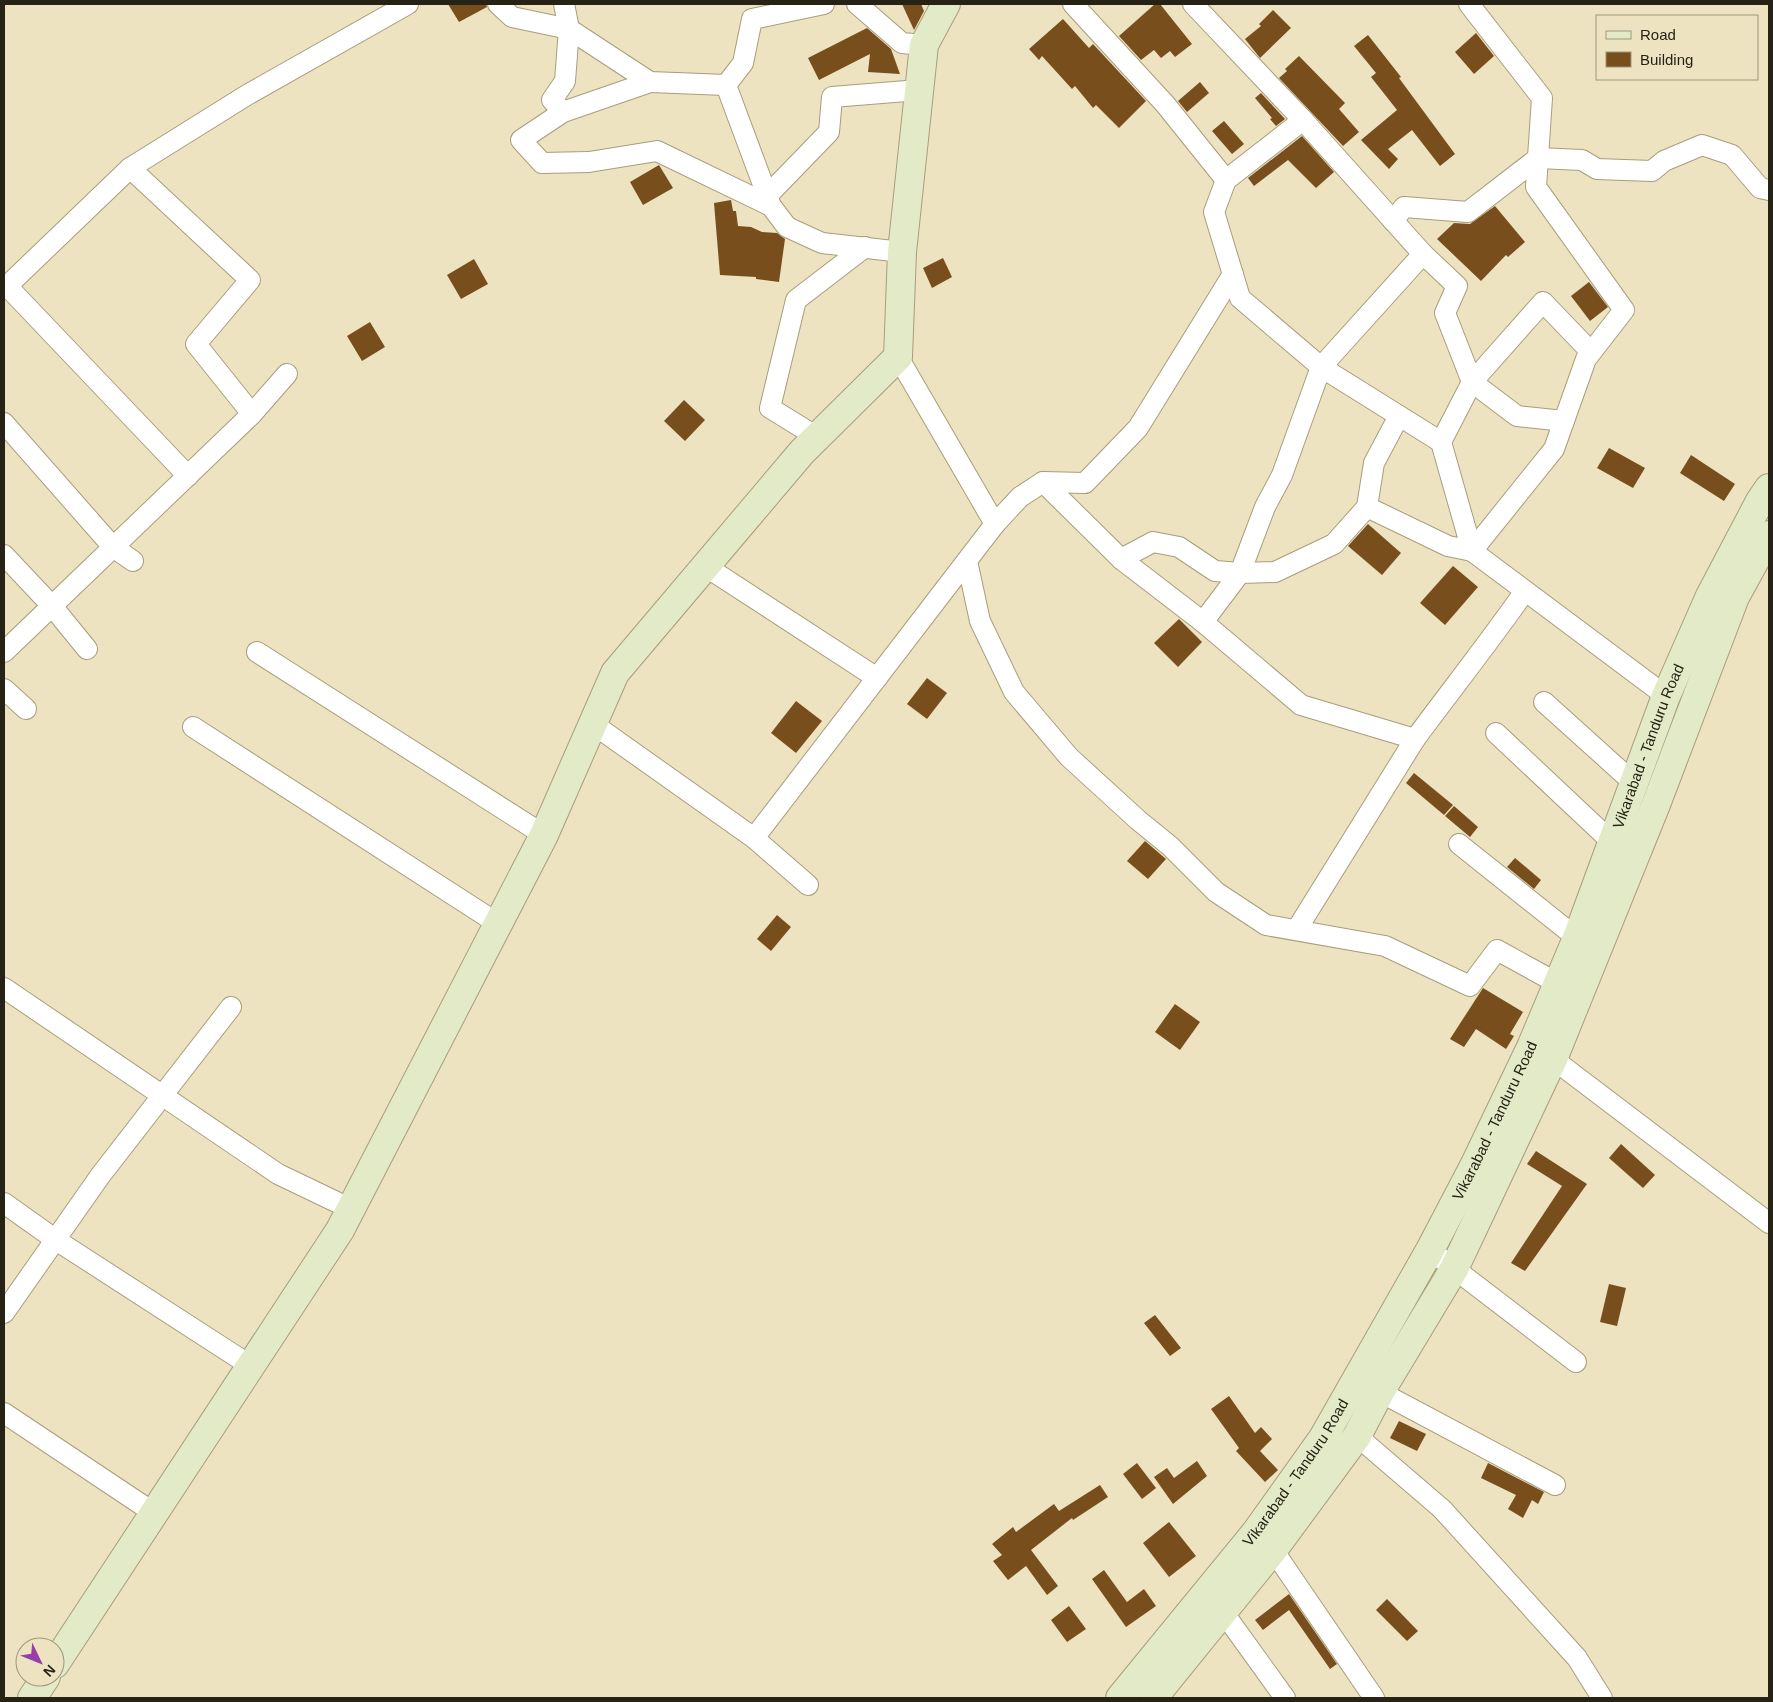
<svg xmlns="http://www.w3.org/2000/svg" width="1773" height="1702" viewBox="0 0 1773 1702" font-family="Helvetica,sans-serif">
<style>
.building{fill:#794e1d}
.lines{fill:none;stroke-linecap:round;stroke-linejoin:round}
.street-casing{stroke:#a89d7c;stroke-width:22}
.secondary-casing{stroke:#a89d7c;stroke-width:30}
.street{stroke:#fff;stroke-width:20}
.secondary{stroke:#e3eac8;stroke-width:28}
.labels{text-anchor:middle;stroke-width:5;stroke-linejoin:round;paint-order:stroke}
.street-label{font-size:15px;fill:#262215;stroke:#eee3c0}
</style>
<rect width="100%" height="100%" fill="#eee3c0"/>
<g class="building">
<polygon points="448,4 486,4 487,7 459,22"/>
<polygon points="902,4 921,4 924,11 914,30"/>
<polygon points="1155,4 1160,4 1192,44 1175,57 1170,51 1161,58 1154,50 1141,60 1119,36"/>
<polygon points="1273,10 1291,28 1260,58 1245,39 1261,26 1259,24"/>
<polygon points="1063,19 1089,48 1093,44 1146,101 1119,128 1096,105 1093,108 1075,86 1072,89 1042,56 1039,60 1029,49"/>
<polygon points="867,28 891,49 900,74 868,72 870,54 819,80 808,58"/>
<polygon points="1476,33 1494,56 1474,74 1455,52"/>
<polygon points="1368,35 1401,77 1399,78 1455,154 1440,166 1412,130 1388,149 1398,159 1389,169 1361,140 1397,110 1371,77 1376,73 1354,46"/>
<polygon points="1299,56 1345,103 1339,109 1359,132 1343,146 1279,78 1287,71 1285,69"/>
<polygon points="1200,82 1209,93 1187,112 1178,101"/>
<polygon points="1261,93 1285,119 1276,126 1270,119 1272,118 1255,98"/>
<polygon points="1224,121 1244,144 1232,154 1212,131"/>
<polygon points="1302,136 1334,172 1316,188 1288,160 1254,186 1248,178"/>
<polygon points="659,165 673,188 643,205 630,182"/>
<polygon points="731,200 733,211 736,211 738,226 751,227 762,232 777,233 785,239 779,282 756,279 756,277 720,275 714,203"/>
<polygon points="1495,206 1525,242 1508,257 1506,255 1481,281 1437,239 1454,223 1470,224"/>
<polygon points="943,258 952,277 932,288 923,268"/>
<polygon points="474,259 488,284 461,299 447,275"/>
<polygon points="1589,282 1608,307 1590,321 1571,296"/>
<polygon points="370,322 385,347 362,361 347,336"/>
<polygon points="684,400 705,420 685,441 664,421"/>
<polygon points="1609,448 1645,468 1633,488 1597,468"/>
<polygon points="1691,455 1735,484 1724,501 1680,473"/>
<polygon points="1368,524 1401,553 1382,575 1348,546"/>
<polygon points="1453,566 1478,587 1445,625 1420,603"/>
<polygon points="1179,619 1202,642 1178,667 1154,643"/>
<polygon points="927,678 947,693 927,719 907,704"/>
<polygon points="796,701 822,721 796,753 771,733"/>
<polygon points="1414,773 1453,805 1444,815 1406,783"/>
<polygon points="1454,806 1478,827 1470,837 1445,816"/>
<polygon points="1145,841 1166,859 1148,879 1127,861"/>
<polygon points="1515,858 1541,880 1534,889 1507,867"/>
<polygon points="777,915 791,927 771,951 757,939"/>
<polygon points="1483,988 1523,1012 1510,1034 1514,1036 1506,1049 1476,1029 1464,1047 1450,1039"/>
<polygon points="1175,1004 1200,1022 1180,1050 1155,1032"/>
<polygon points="1621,1144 1655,1175 1643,1188 1609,1158"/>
<polygon points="1536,1151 1587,1184 1525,1271 1511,1263 1562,1186 1527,1164"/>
<polygon points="1609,1284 1626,1288 1617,1326 1600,1322"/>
<polygon points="1155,1315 1181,1348 1170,1356 1144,1323"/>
<polygon points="1229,1396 1255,1433 1261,1427 1272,1439 1260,1451 1278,1470 1265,1482 1236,1451 1239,1448 1211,1409"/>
<polygon points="1399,1421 1426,1434 1417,1451 1390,1438"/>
<polygon points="1197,1461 1207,1476 1173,1504 1154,1477 1167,1468 1174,1478"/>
<polygon points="1137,1463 1156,1488 1142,1499 1123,1474"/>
<polygon points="1488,1463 1544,1492 1538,1504 1532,1500 1523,1518 1508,1509 1516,1495 1481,1478"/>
<polygon points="1100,1485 1108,1497 1073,1520 1072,1518 1031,1550 1058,1586 1047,1595 1026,1566 1008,1580 993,1561 1002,1555 992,1544 1013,1527 1016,1532 1054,1504 1059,1511"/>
<polygon points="1169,1522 1196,1556 1169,1577 1143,1543"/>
<polygon points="1104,1570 1127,1602 1144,1589 1156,1606 1126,1627 1092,1579"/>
<polygon points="1289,1594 1337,1664 1330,1669 1289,1610 1263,1630 1255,1620"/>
<polygon points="1387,1599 1418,1631 1407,1641 1376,1610"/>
<polygon points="1069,1606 1086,1629 1067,1642 1051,1620"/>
</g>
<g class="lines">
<g class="street-casing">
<g id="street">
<polyline points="498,4 512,17 569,29 650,82 726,85"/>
<polyline points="824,4 752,19 743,63 726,85 771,206 787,227 822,243 902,252"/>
<polyline points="857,4 902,43 924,45"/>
<polyline points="1073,4 1165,104 1226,180 1303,120 1193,4"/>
<polyline points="1469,4 1542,98 1536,187 1624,310 1586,359 1554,449 1472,551 1666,696"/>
<polyline points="650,82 563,112 521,140 542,163 589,162 657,151 771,206"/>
<polyline points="563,112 552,100 565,81 569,29 564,4"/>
<polyline points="1226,180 1214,212 1240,298 1321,367 1423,254 1303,120"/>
<polyline points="767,196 829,132 832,97 919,90"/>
<polyline points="1393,221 1404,207 1468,212 1538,158 1582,160 1597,169 1652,171 1664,161 1702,145 1732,155 1760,188 1769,190"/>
<polyline points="1423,254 1457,286 1445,313 1472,382 1441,442"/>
<polyline points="7,286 188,476"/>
<polyline points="4,289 130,168 247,95 408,4"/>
<polyline points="898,357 995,524"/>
<polyline points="252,414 287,374"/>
<polyline points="1564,421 1517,416 1472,382 1543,302 1591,352"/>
<polyline points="4,423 113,547 133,561"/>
<polyline points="817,437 770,408 796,300 865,247"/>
<polyline points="1043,482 1121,559 1203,622 1301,705 1415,739 1297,929"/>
<polyline points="4,555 52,606 87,649"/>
<polyline points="1121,559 1153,542 1179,547 1215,571 1240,573 1275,572 1334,544 1367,507 1374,463 1399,416"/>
<polyline points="967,561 980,621 1014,692 1069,757 1138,820 1170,846 1216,892 1266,925 1385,946 1470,986 1497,950 1557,983"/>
<polyline points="705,566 877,678"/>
<polyline points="1203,622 1240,573 1265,507 1282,475 1321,367 1441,442 1472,551 1448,546 1367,507"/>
<polyline points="4,652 252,414 196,344 250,280 130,168"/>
<polyline points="257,652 544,835"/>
<polyline points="4,689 26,709"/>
<polyline points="1544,702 1635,784"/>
<polyline points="593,724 754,838"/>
<polyline points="193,727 500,925"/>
<polyline points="1496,733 1613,843"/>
<path d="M 1415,739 C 1452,689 1490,641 1525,591"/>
<polyline points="1459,844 1577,938"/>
<polyline points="808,885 754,838 995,524 1020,497 1043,482 1085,483 1138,428 1233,274"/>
<polyline points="4,988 278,1174 351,1209"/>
<polyline points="1553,1059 1769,1223"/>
<polyline points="4,1203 56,1240 251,1366"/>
<polyline points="1430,1250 1576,1362"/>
<polyline points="4,1313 100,1176 231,1007"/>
<polyline points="1380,1392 1555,1485"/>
<polyline points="4,1413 154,1513"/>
<polyline points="1357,1436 1442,1509 1577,1658 1602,1698"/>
<polyline points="1273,1550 1374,1698"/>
<polyline points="1223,1612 1285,1698"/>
</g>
</g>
<g class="secondary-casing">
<g id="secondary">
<polyline points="55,1664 340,1230 544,835 615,673 802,452 898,357 902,252 924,45 946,4"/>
<polyline points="32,1698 46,1677"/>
<path id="s1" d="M 1120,1698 L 1256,1532 L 1323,1438 L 1430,1250 L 1474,1166 L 1531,1047 L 1577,938 L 1666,696 L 1710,596 L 1760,501 L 1769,488"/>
<polyline points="1153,1698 1273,1550 1357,1436 1380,1392 1454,1269 1553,1059 1655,807 1735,597 1769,535"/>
</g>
</g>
<use href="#street" class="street"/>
<use href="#secondary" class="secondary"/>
</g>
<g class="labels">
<g class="street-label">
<text dy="5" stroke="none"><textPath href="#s1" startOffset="1096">Vikarabad - Tanduru Road</textPath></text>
<text dy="5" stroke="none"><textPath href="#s1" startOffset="691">Vikarabad - Tanduru Road</textPath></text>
<text dy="5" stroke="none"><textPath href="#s1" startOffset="286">Vikarabad - Tanduru Road</textPath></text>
</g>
</g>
<rect width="1773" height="1702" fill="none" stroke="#262215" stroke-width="10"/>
<rect x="1596" y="15" width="162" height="65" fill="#eee3c0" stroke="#9e967c"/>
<rect x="1606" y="31" width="25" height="8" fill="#e3eac8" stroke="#9e967c"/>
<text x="1640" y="40" font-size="15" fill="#262215">Road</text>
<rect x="1606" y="52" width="25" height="15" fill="#794e1d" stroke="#9e967c"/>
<text x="1640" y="65" font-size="15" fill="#262215">Building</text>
<g transform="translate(40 1662) rotate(133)"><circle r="24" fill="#eee3c0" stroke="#9e967c"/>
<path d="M0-4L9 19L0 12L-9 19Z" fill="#973ea9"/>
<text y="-8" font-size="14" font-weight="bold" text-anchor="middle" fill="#262215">N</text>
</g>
</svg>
